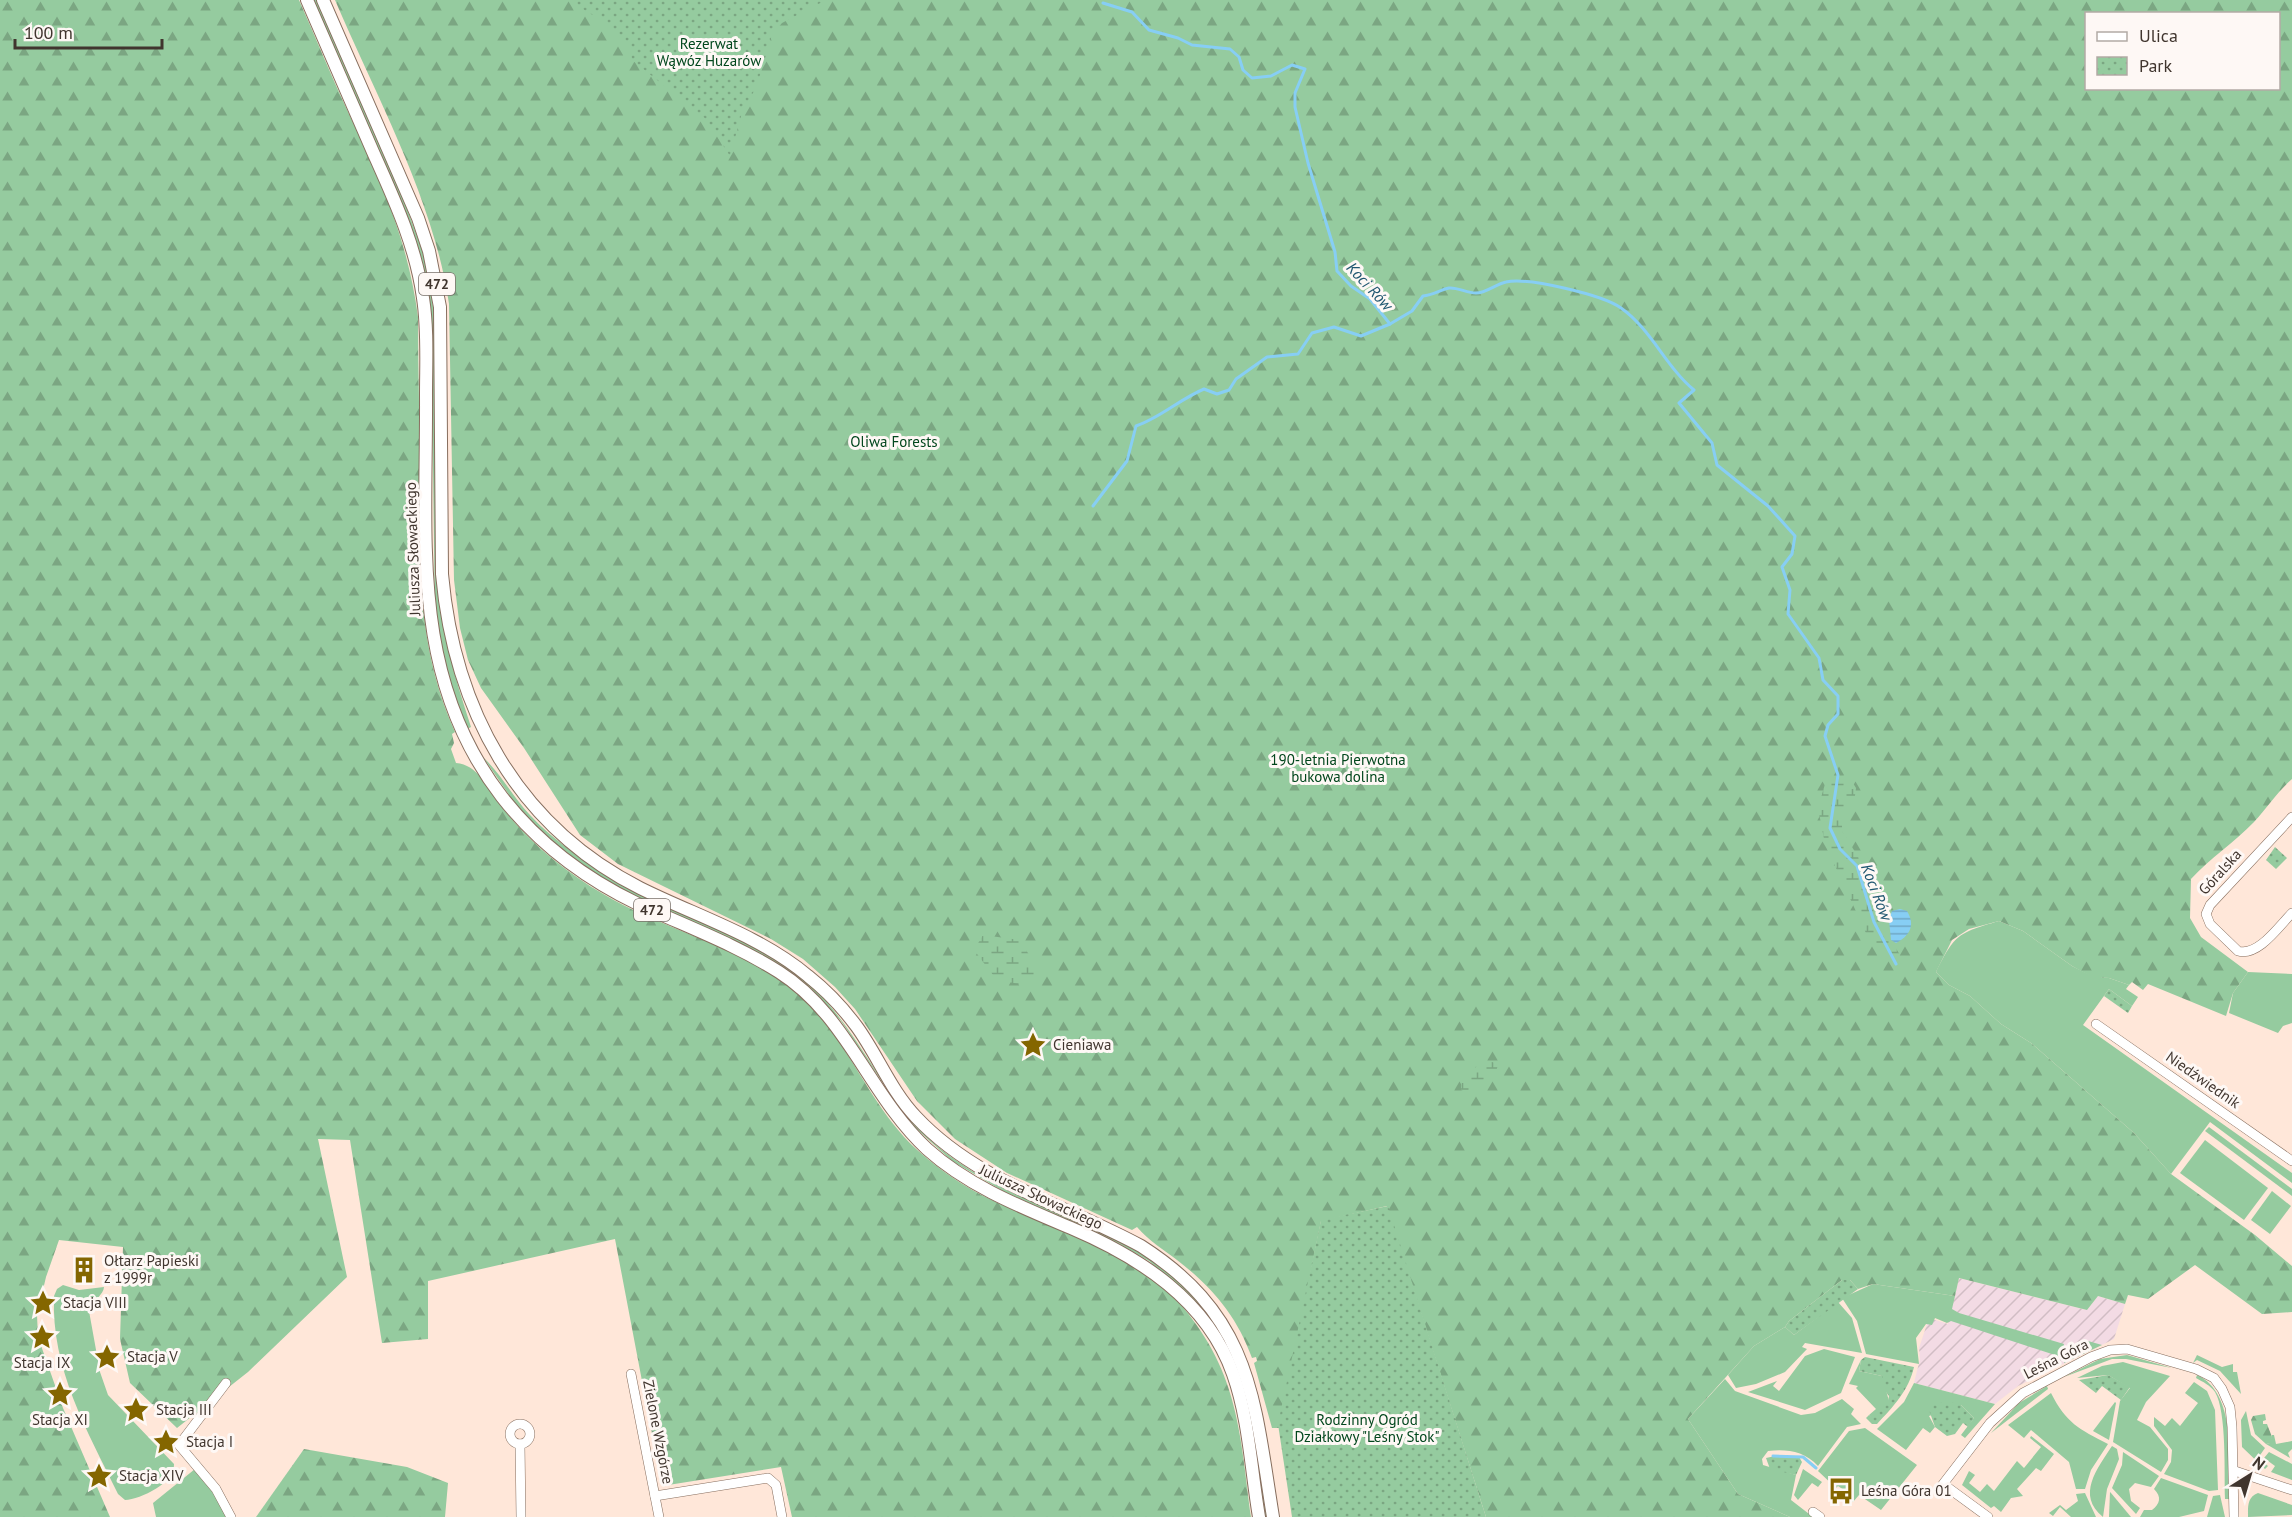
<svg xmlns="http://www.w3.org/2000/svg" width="2292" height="1517" viewBox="0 0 2292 1517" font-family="'PT Sans',sans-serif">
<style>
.industrial{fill:url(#industrial-furrows)}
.grass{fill:#95cb9f}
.forest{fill:url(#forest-firs);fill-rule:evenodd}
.wetland{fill:url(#wetland-marsh)}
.park{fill:url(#park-dots)}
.water{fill:url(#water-rules)}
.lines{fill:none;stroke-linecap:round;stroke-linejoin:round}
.stream{stroke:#87cef4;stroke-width:3}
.minor-casing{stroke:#876e5e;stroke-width:10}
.major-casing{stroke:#876e5e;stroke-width:14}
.minor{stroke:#fff;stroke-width:9}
.major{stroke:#fff;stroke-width:12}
.labels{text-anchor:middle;stroke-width:6;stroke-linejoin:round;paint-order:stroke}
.shield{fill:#fef8f5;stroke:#79706a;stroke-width:1.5}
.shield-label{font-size:14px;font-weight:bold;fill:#40352e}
.park-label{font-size:15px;fill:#01461c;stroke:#fef8f5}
.street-label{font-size:15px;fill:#40352e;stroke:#fef8f5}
.poi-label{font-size:15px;fill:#40352e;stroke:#fef8f5;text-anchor:start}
.water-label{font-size:16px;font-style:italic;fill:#205771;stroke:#fef8f5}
</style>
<defs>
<pattern id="industrial-furrows" width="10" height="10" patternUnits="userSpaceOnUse" patternTransform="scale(1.5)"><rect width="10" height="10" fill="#f3dbe4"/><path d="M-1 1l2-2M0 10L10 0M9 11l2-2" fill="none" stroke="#d1bdc4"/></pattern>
<pattern id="forest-firs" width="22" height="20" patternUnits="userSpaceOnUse" patternTransform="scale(1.5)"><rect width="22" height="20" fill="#95cb9f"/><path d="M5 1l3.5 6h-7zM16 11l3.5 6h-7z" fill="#7ba682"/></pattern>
<pattern id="wetland-marsh" width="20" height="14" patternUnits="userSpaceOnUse" patternTransform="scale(1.5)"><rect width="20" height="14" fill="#95cb9f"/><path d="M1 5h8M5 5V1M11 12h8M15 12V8" fill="none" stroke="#7ba682"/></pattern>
<pattern id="park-dots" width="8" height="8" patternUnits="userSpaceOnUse" patternTransform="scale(1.5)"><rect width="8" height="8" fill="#95cb9f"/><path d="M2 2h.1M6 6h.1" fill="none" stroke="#7ba682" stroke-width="1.8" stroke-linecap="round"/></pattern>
<pattern id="water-rules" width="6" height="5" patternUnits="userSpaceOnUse" patternTransform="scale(1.5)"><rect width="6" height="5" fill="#87cef4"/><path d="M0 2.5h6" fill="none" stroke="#70a8c6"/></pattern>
</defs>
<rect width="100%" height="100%" fill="#ffe7d9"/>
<polygon class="industrial" points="1959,1278 2087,1310 2098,1296 2125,1304 2114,1339 2018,1386 1995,1404 1914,1383 1920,1359 1919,1348 1929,1318 1948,1324"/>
<g class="grass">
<path d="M 313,0 L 316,0 L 406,206 L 425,258 L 434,312 L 436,571 C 440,626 454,675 471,727 L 467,729 L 449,681 L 435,616 L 431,323 L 423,264 L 389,173 Z"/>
<path d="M 483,757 C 501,774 513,797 530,815 C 554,841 583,860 612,878 C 673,917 750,933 805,980 C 861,1029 884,1104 942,1150 C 987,1186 1043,1206 1095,1229 C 1238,1293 1246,1378 1267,1517 L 1264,1517 L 1252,1429 L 1211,1321 L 1185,1291 L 1149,1261 L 1120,1244 L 1003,1191 L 952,1161 L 910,1123 L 841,1021 L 804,983 L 750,948 L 623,890 L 581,864 L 539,830 L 516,805 Z"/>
<path d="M 1999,921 L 2023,931 L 2072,966 L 2092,976 L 2109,978 L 2129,985 L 2126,989 L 2138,997 L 2132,1006 L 2109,989 L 2083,1025 L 2292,1173 L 2292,1183 L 2210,1122 L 2171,1174 L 2134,1133 L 2031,1043 L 2001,1024 L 1970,996 L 1949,985 L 1936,972 C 1955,934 1958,933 1999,921 Z"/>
<polygon points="2248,972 2292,974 2292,1023 2283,1026 2278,1033 2229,1013 2233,993"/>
<polygon points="2209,1127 2292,1189 2292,1196 2205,1131"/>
<polygon points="2205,1140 2268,1188 2244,1220 2180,1173"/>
<polygon points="2272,1191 2291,1206 2270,1234 2251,1220"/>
<polygon points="1873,1284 1955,1296 1952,1309 1959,1313 2064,1344 2061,1357 1951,1321 1947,1323 1935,1318 1932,1325 1926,1324 1916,1338 1919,1364 1866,1354 1857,1321 1842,1298"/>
<path d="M 63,1285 L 79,1290 L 104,1287 C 104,1294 92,1302 89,1311 L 100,1372 L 108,1395 L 174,1464 C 175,1483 141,1499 125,1500 L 118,1494 C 87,1430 51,1369 54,1296 L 57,1289 Z"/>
<polygon points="1838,1302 1852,1318 1862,1353 1805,1343 1802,1347 1807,1349 1785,1372 1756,1384 1736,1388 1728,1375 1754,1346 1785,1327 1794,1335"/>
<polygon points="2088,1341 2102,1345 2064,1363 2069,1343 2085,1348"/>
<polygon points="1824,1349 1855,1357 1841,1393 1805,1410 1748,1392 1777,1381 1773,1386 1779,1391 1805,1356"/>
<polygon points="2127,1355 2172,1368 2126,1359 2112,1359 2064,1377 2100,1359"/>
<polygon points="2197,1355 2222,1367 2233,1364 2233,1372 2237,1372 2241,1394 2220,1371 2197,1360 2193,1363"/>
<polygon points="1861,1360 1859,1371 1882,1376 1889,1401 1872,1418 1869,1415 1876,1409 1856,1388 1858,1386 1849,1384"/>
<polygon points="2123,1362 2170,1376 2146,1402 2137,1420 2150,1427 2168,1449 2168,1460 2161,1472 2113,1442 2120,1401 2130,1388 2108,1375 2077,1378 2102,1366"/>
<path d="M 2197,1375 C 2237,1393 2229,1462 2229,1499 L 2225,1499 C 2224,1474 2227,1412 2215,1392 C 2210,1385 2203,1382 2196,1378 Z"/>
<path d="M 1725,1379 L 1735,1391 L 1801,1415 L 1815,1413 L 1842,1399 L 1854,1409 L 1851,1414 L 1861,1424 L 1847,1427 L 1818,1466 C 1804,1451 1787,1449 1768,1451 L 1762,1459 L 1763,1465 L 1796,1475 L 1791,1500 L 1813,1517 L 1790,1517 L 1738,1494 L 1688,1419 Z"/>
<polygon points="2194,1382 2207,1391 2215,1410 2218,1490 2209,1491 2164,1474 2171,1462 2172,1450 2154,1426 2154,1417 2165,1426 2172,1418 2180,1426 2198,1403 2185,1393"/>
<polygon points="1914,1383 1995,1404 1965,1438 1961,1435 1974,1418 1961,1405 1929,1416 1935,1427 1930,1433 1923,1428 1906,1450 1877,1429 1904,1402"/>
<polygon points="2047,1386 2048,1389 1991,1433 2019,1403"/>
<path d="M 2051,1393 C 2066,1423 2079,1429 2108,1444 L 2091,1470 L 2085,1489 L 2076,1489 L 2069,1462 L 2031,1430 L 2024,1438 L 2008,1425 Z"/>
<polygon points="2115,1402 2116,1403 2109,1440 2093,1431"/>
<polygon points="2246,1411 2251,1435 2265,1448 2258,1458 2268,1466 2265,1469 2242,1447 2241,1420"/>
<polygon points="1865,1428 1917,1465 1881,1510 1859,1495 1853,1502 1842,1493 1844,1490 1838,1486 1836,1488 1818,1471 1849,1431"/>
<polygon points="2272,1435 2274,1435 2276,1444 2292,1441 2292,1449 2288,1453 2290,1458 2266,1444 2270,1443"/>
<polygon points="2031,1436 2054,1454 2041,1471 2036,1468 2017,1489 2023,1496 2011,1498 2001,1512 1994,1506 1991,1508 1962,1485 1969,1471 1975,1475 1969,1483 1980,1492 1987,1484 1994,1491 2017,1461 2024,1468 2041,1447 2030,1438"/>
<path d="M 2112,1446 L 2117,1449 L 2119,1459 L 2107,1489 L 2103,1517 C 2076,1495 2097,1469 2112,1446 Z"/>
<polygon points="2123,1452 2159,1476 2151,1487 2135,1483 2129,1489 2131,1501 2140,1508 2136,1514 2112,1488 2122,1465"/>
<polygon points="2269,1452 2292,1464 2292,1480 2271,1472 2275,1466 2264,1458"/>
<polygon points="195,1469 216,1496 227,1517 156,1517 153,1503"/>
<polygon points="1803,1469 1822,1482 1818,1487 1812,1483 1798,1500 1794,1495"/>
<path d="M 2161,1478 L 2208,1495 L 2204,1511 L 2179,1517 L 2140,1517 L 2144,1510 L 2152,1510 C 2160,1504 2162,1497 2154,1489 Z"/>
<polygon points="2110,1492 2111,1493 2131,1517 2109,1517"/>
<polygon points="2085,1493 2096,1517 2071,1517 2060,1507 2053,1516 2049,1513 2060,1505 2066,1510 2078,1501 2076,1494"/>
<path d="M 2258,1493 L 2292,1505 L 2292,1515 L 2248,1517 C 2248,1507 2247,1497 2258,1493 Z"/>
<polygon points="2220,1495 2225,1517 2207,1517 2213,1496"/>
</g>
<g class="forest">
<path d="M 0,0 L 299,0 C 316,38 331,76 349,114 C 382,182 408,241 418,317 C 418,374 420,430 420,486 C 420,576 418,648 455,732 L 452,734 L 454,743 L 451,749 L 456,763 C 478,765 485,785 497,801 C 527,840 562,870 605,895 C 666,931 748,948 800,996 C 844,1036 862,1087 899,1131 C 912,1147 930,1161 946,1173 C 1018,1226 1123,1236 1182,1306 C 1239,1374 1240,1434 1251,1517 L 792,1517 L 781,1467 L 662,1486 L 615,1239 L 428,1281 L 428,1339 L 382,1343 L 350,1140 L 318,1139 L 347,1277 L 248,1372 L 177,1428 L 130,1383 L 120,1339 L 123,1247 L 59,1240 L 46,1277 L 37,1315 L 38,1337 L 63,1408 L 110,1517 L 0,1517 Z"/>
<path d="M 335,0 L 2292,0 L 2292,779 C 2277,792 2267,808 2254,822 C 2234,843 2210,858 2191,879 L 2190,918 L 2201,937 L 2248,972 L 2233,993 L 2226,1016 L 2148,984 L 2143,990 L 2132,982 L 2129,985 L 2109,978 L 2092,977 L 2072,966 L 2023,931 L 1999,921 L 1969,929 L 1952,940 L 1936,972 L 1949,985 L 1970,996 L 2001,1024 L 2031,1043 L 2134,1133 L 2171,1174 L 2255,1235 L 2292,1266 L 2292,1312 L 2262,1314 L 2195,1265 L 2148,1299 L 2128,1295 L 2125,1304 L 2098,1296 L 2087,1310 L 1959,1278 L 1955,1296 L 1873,1284 L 1858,1289 L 1850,1280 L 1842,1280 L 1789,1321 L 1785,1327 L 1754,1346 L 1688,1419 L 1738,1494 L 1790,1517 L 1486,1517 L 1387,1206 L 1321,1221 L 1279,1428 L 1272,1428 L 1254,1363 L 1257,1361 L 1256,1357 L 1252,1358 C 1237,1316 1212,1287 1177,1260 C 1163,1249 1149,1241 1137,1227 L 1132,1230 L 1007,1173 L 955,1139 L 917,1101 L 855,1009 L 835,987 L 803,959 L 771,939 L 618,864 L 580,835 L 524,748 L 481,688 L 468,660 L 460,628 L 454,580 L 449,304 C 434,200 376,96 335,0 ZM 2086,14 L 2278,14 L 2278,88 L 2086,88 Z"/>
<polygon points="2265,1414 2266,1420 2263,1421 2263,1424 2267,1424 2272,1437 2271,1443 2266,1444 2255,1434 2251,1420 2253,1416"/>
<polygon points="304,1449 407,1467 448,1483 445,1517 256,1517"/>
</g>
<g class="wetland">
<path d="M 1848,775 L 1856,788 L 1854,803 L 1842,812 L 1842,831 L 1892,911 C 1886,927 1891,941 1900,955 L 1888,961 L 1871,944 L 1825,844 L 1818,808 L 1825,784 L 1831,778 Z"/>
<polygon points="983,935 1019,940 1039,969 1027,986 996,979 974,950"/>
<path d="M 1489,1061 L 1498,1064 C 1495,1082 1483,1089 1467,1093 L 1461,1090 C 1461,1070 1474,1069 1489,1061 Z"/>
</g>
<g class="park">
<path d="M 570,0 L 826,0 L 782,23 L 772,35 L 756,88 L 743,109 L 730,156 L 706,119 L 632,60 C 629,28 592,18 570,0 Z"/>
<polygon points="2275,847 2287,858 2276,869 2266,860"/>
<polygon points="2109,989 2132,1006 2128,1013 2104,996"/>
<polygon points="1388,1206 1486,1517 1292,1517 1278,1424 1321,1220"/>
<polygon points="1842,1280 1850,1280 1858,1289 1794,1335 1785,1327 1789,1321"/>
<path d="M 1865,1357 L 1914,1367 C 1909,1390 1893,1407 1877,1424 L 1872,1424 L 1866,1418 L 1869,1415 L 1872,1417 L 1888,1401 L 1889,1396 L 1882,1387 L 1882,1376 L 1859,1371 L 1861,1360 Z"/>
<polygon points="2108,1375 2130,1387 2121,1400 2102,1386 2096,1393 2079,1380"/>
<polygon points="1947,1401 1961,1405 1974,1418 1968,1427 1963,1423 1955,1434 1947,1436 1935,1427 1929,1410 1933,1405"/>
<polygon points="1775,1456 1799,1457 1802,1462 1796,1475 1770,1469 1766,1458"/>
</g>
<path class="water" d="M 1900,909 L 1907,911 C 1916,926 1909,936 1896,943 L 1891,940 L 1889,920 L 1892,911 Z"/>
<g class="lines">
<g class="stream">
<path d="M 1103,3 L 1132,12 L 1149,30 L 1178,38 L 1192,45 L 1230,49 L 1239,57 L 1243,70 L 1252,78 L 1271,76 L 1292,65 L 1305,69 L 1295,93 L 1295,107 L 1308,163 L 1335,252 L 1337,271 L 1351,286 L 1370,299 L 1390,324 L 1412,311 L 1423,296 C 1433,295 1440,290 1449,288 C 1457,287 1467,293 1476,293 C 1486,293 1496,284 1506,282 C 1528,277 1603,295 1621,308 C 1651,329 1666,367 1694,390 L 1679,403 L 1712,443 L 1717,465 L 1768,506 L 1795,536 L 1792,554 L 1782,567 L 1790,590 L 1788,614 L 1819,658 L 1823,680 L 1838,696 L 1838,714 L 1828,725 L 1825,736 L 1838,775 L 1830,828 L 1840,849 L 1857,866 L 1874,922 L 1896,964"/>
<path d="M 1093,506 L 1127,461 L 1136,426 C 1160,418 1180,399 1204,389 L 1217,394 L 1229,390 L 1236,379 L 1267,357 L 1298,354 L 1312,333 L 1334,327 L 1361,336 L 1390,324"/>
<polyline points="1773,1456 1803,1457 1816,1468"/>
</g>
<g class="minor-casing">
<g id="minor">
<path d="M 2292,817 L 2210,905 L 2206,914 L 2210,924 L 2238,951 C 2258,957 2279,926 2292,913"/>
<polyline points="2096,1024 2292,1161"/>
<polyline points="631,1374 659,1517"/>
<polyline points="226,1383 179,1445 216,1489 231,1517"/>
<circle cx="520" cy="1434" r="10"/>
<polyline points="520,1444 521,1517"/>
<polyline points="2235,1471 2292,1490"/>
<polyline points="655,1496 768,1478 776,1485 782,1517"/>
<polyline points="1813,1512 1820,1517"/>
<polyline points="1988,1517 1943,1484 1990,1423 2023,1393 2091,1357 2110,1350 2127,1349 2196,1369 2214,1378 2222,1389 2230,1407 2232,1427 2234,1517"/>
</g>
</g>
<g class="major-casing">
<g id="major">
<path d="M 307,0 C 329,51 351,101 373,152 C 394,199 416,246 423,298 C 428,330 426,363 426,395 C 427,538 409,677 502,797 C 538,843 586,879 638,904 C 685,926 735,944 779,972 C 847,1015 869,1095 927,1149 C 968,1186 1021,1207 1071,1228 C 1139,1257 1207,1300 1233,1374 C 1249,1419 1251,1470 1259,1517"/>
<path d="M 323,0 L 418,218 L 429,251 L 440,307 L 442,574 C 454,708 516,825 640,888 C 696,916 759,935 808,976 C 827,991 843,1008 857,1027 C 878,1056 891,1091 916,1117 C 978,1183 1064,1204 1141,1246 C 1252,1317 1254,1399 1273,1517"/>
</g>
</g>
<use href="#minor" class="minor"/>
<use href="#major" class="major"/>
</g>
<defs>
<g id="sight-bare" transform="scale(2.07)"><path d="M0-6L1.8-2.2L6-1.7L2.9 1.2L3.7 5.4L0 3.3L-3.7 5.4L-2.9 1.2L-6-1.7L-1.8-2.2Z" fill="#846600" stroke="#fef8f5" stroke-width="2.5" paint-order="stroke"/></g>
<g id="building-bare" transform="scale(2.07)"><path d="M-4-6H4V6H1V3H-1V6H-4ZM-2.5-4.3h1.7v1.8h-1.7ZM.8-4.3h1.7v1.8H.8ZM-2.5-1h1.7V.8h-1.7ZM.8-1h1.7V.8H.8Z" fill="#846600" stroke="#fef8f5" stroke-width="2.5" paint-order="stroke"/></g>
<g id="bus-bare" transform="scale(2.07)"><path d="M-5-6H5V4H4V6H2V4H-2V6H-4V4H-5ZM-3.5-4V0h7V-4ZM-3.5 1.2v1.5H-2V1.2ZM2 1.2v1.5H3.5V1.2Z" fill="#846600" stroke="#fef8f5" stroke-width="2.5" paint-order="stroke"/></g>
</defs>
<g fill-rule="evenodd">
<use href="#sight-bare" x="1033" y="1045"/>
<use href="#building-bare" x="84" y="1270"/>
<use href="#sight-bare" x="43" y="1303"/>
<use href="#sight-bare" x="42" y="1337"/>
<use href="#sight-bare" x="107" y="1357"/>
<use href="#sight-bare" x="60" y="1394"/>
<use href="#sight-bare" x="136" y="1410"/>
<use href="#sight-bare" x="166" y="1442"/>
<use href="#sight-bare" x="99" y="1476"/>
<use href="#bus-bare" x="1841" y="1491"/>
</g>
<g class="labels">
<g class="shield">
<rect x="419" y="273" width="36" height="22" rx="4.5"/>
<rect x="634" y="899" width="36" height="22" rx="4.5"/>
</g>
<g class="shield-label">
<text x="437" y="289">472</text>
<text x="652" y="915">472</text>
</g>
<g class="park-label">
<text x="709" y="49">Rezerwat<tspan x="709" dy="17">Wąwóz Huzarów</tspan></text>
<text x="894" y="447">Oliwa Forests</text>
<text x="1338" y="765">190-letnia Pierwotna<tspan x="1338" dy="17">bukowa dolina</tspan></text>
<text x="1367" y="1425">Rodzinny Ogród<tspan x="1367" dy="17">Działkowy "Leśny Stok"</tspan></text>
</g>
<g class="street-label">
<text transform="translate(413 549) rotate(-92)" y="5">Juliusza Słowackiego</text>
<text transform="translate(2220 872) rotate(-48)" y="5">Góralska</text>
<text transform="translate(2203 1080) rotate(35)" y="5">Niedźwiednik</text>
<text transform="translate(1041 1197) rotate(25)" y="5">Juliusza Słowackiego</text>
<text transform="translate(2056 1359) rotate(-27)" y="5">Leśna Góra</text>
<text transform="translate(658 1432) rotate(79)" y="5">Zielone Wzgórze</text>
</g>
<g class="poi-label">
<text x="1053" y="1050">Cieniawa</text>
<text x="104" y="1266">Ołtarz Papieski<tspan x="104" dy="17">z 1999r</tspan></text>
<text x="63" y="1308">Stacja VIII</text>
<text x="127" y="1362">Stacja V</text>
<text x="42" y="1368" text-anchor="middle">Stacja IX</text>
<text x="156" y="1415">Stacja III</text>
<text x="60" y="1425" text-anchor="middle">Stacja XI</text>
<text x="186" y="1447">Stacja I</text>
<text x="119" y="1481">Stacja XIV</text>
<text x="1861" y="1496">Leśna Góra 01</text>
</g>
<g class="water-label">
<text transform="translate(1370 286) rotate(47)" y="6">Koci Rów</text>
<text transform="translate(1877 892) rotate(69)" y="6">Koci Rów</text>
</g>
</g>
<rect x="2085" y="12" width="195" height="78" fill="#fef8f5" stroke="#b2aaa5" stroke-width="1.5"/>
<rect x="2097" y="32" width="30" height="9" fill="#ffffff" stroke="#b2aaa5" stroke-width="1.5"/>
<text x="2139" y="42" font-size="18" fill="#40352e">Ulica</text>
<rect x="2097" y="57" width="30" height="18" fill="url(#park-dots)" stroke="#b2aaa5" stroke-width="1.5"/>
<text x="2139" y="72" font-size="18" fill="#40352e">Park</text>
<g transform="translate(2250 1475) rotate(37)" stroke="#fef8f5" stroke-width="4.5" paint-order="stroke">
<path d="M0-4.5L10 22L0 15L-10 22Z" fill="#40352e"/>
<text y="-9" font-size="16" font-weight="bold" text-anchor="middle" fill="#40352e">N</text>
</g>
<path d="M15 39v9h147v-9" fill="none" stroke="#40352e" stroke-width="3"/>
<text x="24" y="39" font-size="18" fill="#40352e" stroke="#fef8f5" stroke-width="4.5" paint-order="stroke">100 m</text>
</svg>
